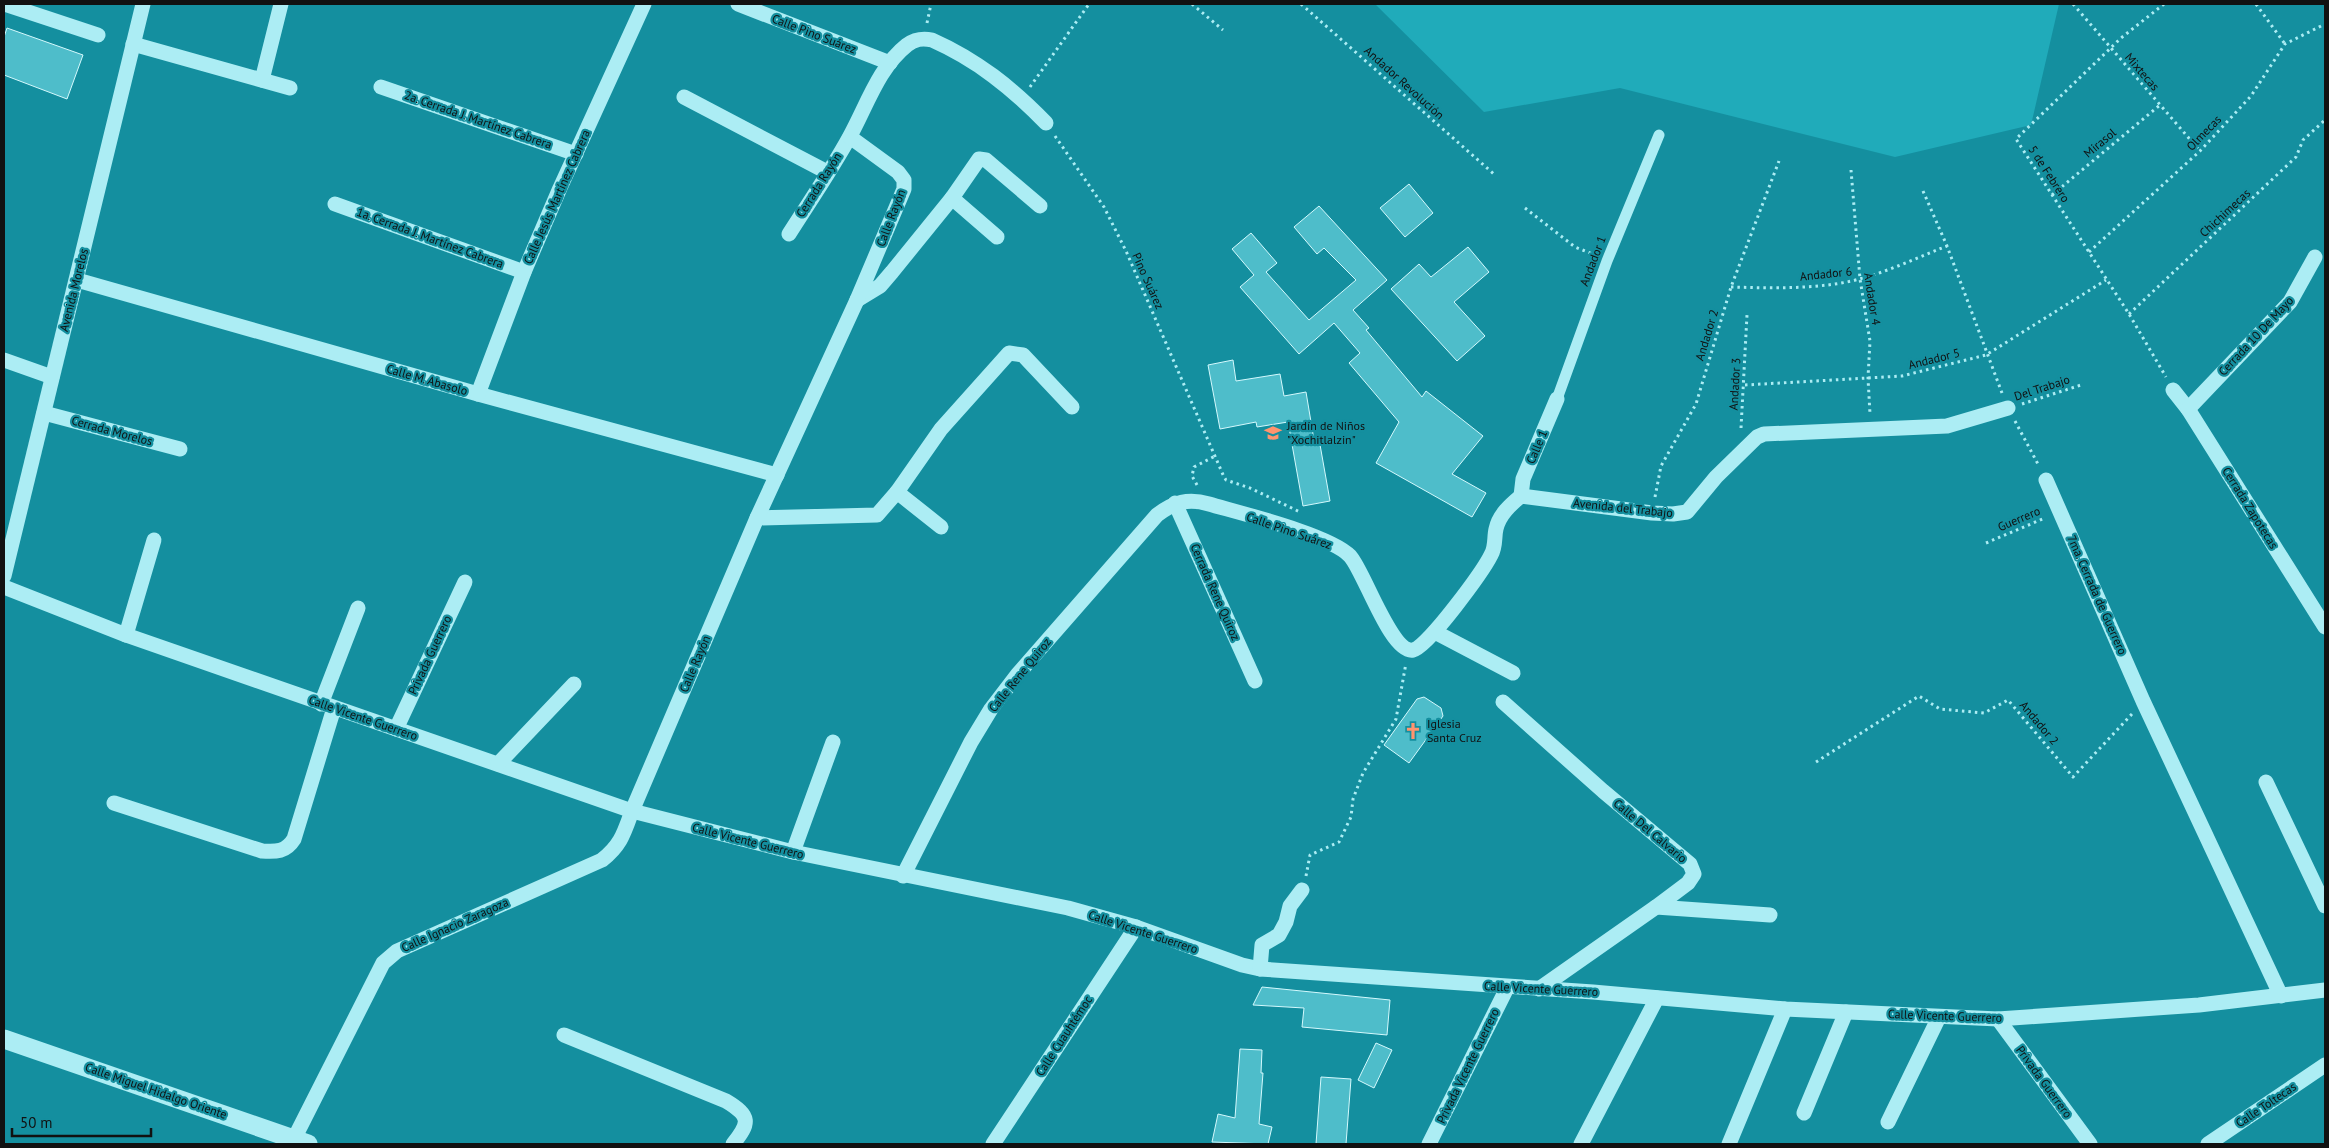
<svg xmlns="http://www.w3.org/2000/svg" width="2329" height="1148" viewBox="0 0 2329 1148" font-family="'PT Sans',sans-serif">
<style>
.green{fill:#20abba}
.building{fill:#4ebdca;stroke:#d4f9fd}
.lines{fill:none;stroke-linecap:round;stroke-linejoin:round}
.path{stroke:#acedf4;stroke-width:3;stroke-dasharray:2.5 4;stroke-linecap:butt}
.pedestrian{stroke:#acedf4;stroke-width:11}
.minor{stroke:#acedf4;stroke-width:15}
.tertiary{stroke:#acedf4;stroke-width:19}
.labels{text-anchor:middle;stroke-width:4.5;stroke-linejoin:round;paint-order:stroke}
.street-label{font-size:12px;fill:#111;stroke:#148f9f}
.poi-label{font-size:12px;fill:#111;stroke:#148f9f;text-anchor:start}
</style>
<rect width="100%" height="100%" fill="#148f9f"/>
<polygon class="green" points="1375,4 2059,4 2031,125 1895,157 1620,88 1484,112"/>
<g class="building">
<polygon points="7,28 83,55 67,99 4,75 4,37"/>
<polygon points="1409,184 1433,213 1405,237 1380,208"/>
<polygon points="1319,206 1387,280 1353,310 1369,328 1366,330 1422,397 1426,391 1483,436 1452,474 1486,493 1472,517 1376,463 1399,422 1349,363 1360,353 1334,323 1299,354 1240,287 1254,275 1232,249 1251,233 1277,263 1266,272 1309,320 1356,280 1324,248 1317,254 1294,227"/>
<polygon points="1468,247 1489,272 1454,302 1485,336 1457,361 1391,289 1419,264 1431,277"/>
<polygon points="1233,360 1236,381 1280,374 1284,396 1306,392 1314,440 1319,439 1330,501 1303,506 1288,422 1257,427 1256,422 1220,429 1208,365"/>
<polygon points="1424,697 1441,708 1443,716 1409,763 1384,745 1417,699"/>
<polygon points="1262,987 1390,1000 1387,1035 1302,1027 1304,1008 1253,1005"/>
<polygon points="1376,1043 1392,1050 1374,1088 1358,1080"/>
<polygon points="1240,1049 1262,1050 1261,1073 1263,1073 1259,1124 1272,1127 1268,1144 1212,1142 1218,1114 1235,1118"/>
<polygon points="1321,1077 1351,1079 1346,1144 1316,1144"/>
</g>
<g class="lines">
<g class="path">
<polyline points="1192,4 1223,30"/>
<polyline points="1301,4 1495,175"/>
<polyline points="2073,4 2200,151"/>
<polyline points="2164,4 2121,38 2016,139 2129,314 2166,377"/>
<polyline points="2256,4 2285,44"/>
<polyline points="927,23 931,4"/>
<polyline points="1030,87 1089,4"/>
<polyline points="1055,136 1104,207 1126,251 1224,477 1226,480 1250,488 1300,512"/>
<polyline points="1851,170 1860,279 1870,341 1868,378 1870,414"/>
<polyline points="1923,191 1947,246 2002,393"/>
<polyline points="2052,195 2160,105"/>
<polyline points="1525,208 1575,247 1595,255"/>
<polyline points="2089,252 2200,151 2251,96 2285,44 2325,24"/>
<path d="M 1731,287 C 1765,288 1801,289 1835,284 C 1873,279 1911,260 1947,246"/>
<polyline points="2129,314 2296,157 2303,140 2325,120"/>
<polyline points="1745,385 1902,376 1986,355 2106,280"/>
<polyline points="2022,404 2081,385"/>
<polyline points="2015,421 2039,466"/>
<polyline points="1741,428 1747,315"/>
<polyline points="1197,485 1192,476 1194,467 1215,456"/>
<polyline points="1655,497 1661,466 1696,404 1731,287 1779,161"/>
<polyline points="1986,543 2045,518"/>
<polyline points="1816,762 1919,696 1940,709 1984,713 2008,700 2073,777 2132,714"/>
<polyline points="1306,876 1310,855 1339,842 1351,817 1353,799 1363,773 1396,719 1406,663"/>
</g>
<polyline class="pedestrian" points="1557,399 1607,261 1659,135"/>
<g class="minor">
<polyline points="4,4 98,35"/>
<polyline points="738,4 890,63"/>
<polyline points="133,44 290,88"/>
<polyline points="262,80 281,4"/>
<polyline points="381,87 576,154"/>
<polyline points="684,97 827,172"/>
<polyline points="952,198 997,237"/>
<polyline points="335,204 524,272"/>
<path d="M 789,234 C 810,201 832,169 850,136 C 867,105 879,67 907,45 C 915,39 922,38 932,40 C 977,60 1012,88 1046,123"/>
<polyline points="77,280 478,394 777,475"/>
<polyline points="857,300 880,286 892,272 952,198 979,159 986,160 1040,206"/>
<polyline points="4,360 52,377"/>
<polyline points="2173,390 2188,409 2325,627"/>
<polyline points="478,394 524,272 560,188 644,4"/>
<polyline points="2188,409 2290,302 2315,257"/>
<polyline points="44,413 180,449"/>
<polyline points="2046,480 2143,701 2281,996"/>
<polyline points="897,492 941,527"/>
<polyline points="1521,496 1523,479 1557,399"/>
<polyline points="1175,503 1255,681"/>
<polyline points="757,518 877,515 897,492 941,429 1009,353 1023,355 1072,407"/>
<polyline points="4,576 143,4"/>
<polyline points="4,587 126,635 632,811 793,852 1068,908 1136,927 1242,965 1260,969 1593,992 1785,1009 1998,1019 2199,1005 2325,990"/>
<polyline points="1435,632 1513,673"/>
<polyline points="126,635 154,540"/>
<polyline points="1503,702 1603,791 1690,864 1694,874 1688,883 1656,907 1539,989"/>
<polyline points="321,704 358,608"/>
<polyline points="396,729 465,582"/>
<polyline points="498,764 574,684"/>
<polyline points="2266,782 2325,906"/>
<path d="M 114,803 L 262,851 C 276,852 286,852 294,839 L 334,708"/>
<polyline points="793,852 833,742"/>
<path d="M 903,876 L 971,742 L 991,709 L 1017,675 L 1157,515 C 1174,502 1188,498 1209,504 C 1240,513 1330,535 1350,556 C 1364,571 1391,654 1413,650 C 1428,647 1483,571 1491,555 C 1496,547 1494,537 1496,529 C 1499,515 1510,505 1521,496 L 1652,513 L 1673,514 L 1687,512 L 1716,477 L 1757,437 L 1764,434 L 1947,426 L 2008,408"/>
<polyline points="1656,907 1770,915"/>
<polyline points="1260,969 1262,945 1279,935 1286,922 1290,906 1302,890"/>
<polyline points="1998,1019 2090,1144"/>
<path d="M 564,1035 L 726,1101 C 751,1116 750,1123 733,1144"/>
<polyline points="1804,1113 1846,1012"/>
<polyline points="1888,1122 1939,1017"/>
<path d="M 294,1139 L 383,963 L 397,951 L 602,860 C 621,845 624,833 632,811 L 757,518 L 857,300 L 904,189 L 904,180 L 898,172 L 850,137"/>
<polyline points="993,1144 1136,927"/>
<polyline points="1429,1144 1507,988"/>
<polyline points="1581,1144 1657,998"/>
<polyline points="1729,1144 1785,1009"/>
<polyline points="2208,1144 2325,1065"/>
</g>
<polyline class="tertiary" points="4,1039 308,1144"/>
</g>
<defs>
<g id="school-bare" transform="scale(1.35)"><path d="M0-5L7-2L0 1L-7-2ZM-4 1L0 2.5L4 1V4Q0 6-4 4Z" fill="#ff946e" stroke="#148f9f" stroke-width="2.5" paint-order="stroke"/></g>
<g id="church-bare" transform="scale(1.35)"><path d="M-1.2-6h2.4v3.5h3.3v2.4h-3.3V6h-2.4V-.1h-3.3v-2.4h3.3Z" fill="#ff946e" stroke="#148f9f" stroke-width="2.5" paint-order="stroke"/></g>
</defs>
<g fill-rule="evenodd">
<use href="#school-bare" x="1273" y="433"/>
<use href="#church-bare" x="1413" y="731"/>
</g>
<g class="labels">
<g class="street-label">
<text transform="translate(814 34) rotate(21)" y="4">Calle Pino Suárez</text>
<text transform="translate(2142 72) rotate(49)" y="4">Mixtecas</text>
<text transform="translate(1404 83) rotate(42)" y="4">Andador Revolución</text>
<text transform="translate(478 120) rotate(19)" y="4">2a. Cerrada J. Martínez Cabrera</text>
<text transform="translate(2204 133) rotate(-46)" y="4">Olmecas</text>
<text transform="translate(2100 143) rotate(-40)" y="4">Mirasol</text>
<text transform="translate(2049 174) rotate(57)" y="4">5 de Febrero</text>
<text transform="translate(819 185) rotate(-58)" y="4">Cerrada Rayón</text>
<text transform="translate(557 197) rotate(-66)" y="4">Calle Jesús Martínez Cabrera</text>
<text transform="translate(2225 213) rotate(-43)" y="4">Chichimecas</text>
<text transform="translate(891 218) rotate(-69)" y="4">Calle Rayón</text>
<text transform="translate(430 238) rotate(20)" y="4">1a. Cerrada J. Martínez Cabrera</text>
<text transform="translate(1593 261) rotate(-69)" y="4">Andador 1</text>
<text transform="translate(1826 274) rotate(-6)" y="4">Andador 6</text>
<text transform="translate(1148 281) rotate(66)" y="4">Pino Suárez</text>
<text transform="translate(74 290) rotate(-76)" y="4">Avenida Morelos</text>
<text transform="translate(1872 299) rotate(81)" y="4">Andador 4</text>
<text transform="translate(1707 335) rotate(-73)" y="4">Andador 2</text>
<text transform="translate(2256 336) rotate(-47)" y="4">Cerrada 10 De Mayo</text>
<text transform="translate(1934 359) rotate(-14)" y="4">Andador 5</text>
<text transform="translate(427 380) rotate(16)" y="4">Calle M. Abasolo</text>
<text transform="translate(1735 384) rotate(-87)" y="4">Andador 3</text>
<text transform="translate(2042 388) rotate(-18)" y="4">Del Trabajo</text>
<text transform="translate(112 431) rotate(15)" y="4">Cerrada Morelos</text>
<text transform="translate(1537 447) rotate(-67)" y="4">Calle 1</text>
<text transform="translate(1623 508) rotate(6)" y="4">Avenida del Trabajo</text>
<text transform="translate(2250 508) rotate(58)" y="4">Cerrada Zapotecas</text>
<text transform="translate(2019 519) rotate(-23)" y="4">Guerrero</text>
<text transform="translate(1289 531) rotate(19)" y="4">Calle Pino Suárez</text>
<text transform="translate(1215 592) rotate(66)" y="4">Cerrada Rene Quiroz</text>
<text transform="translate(2097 595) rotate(66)" y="4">7ma. Cerrada de Guerrero</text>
<text transform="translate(430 655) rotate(-65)" y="4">Privada Guerrero</text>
<text transform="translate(695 664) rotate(-67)" y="4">Calle Rayón</text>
<text transform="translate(1020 675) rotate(-51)" y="4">Calle Rene Quiroz</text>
<text transform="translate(363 718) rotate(19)" y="4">Calle Vicente Guerrero</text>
<text transform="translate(2039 723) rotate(50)" y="4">Andador 2</text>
<text transform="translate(1650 831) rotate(40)" y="4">Calle Del Calvario</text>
<text transform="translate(748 841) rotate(14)" y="4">Calle Vicente Guerrero</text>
<text transform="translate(455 925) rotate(-24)" y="4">Calle Ignacio Zaragoza</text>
<text transform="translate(1143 932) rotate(18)" y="4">Calle Vicente Guerrero</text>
<text transform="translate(1541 989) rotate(3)" y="4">Calle Vicente Guerrero</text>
<text transform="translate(1945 1016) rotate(2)" y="4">Calle Vicente Guerrero</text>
<text transform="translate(1064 1036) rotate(-57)" y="4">Calle Cuauhtémoc</text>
<text transform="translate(1468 1066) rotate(-64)" y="4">Privada Vicente Guerrero</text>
<text transform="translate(2044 1082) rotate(54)" y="4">Privada Guerrero</text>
<text transform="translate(156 1091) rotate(19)" y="4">Calle Miguel Hidalgo Oriente</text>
<text transform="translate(2266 1105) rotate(-34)" y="4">Calle Toltecas</text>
</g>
<g class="poi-label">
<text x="1287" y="430">Jardín de Niños<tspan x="1287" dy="14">"Xochitlalzin"</tspan></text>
<text x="1427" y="728">Iglesia<tspan x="1427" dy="14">Santa Cruz</tspan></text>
</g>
</g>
<rect width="2329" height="1148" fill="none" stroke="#111111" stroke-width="10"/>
<path d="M12 1128v8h139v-8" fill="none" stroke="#111111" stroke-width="2.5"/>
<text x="20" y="1128" font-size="15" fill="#111111" stroke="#148f9f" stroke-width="4" paint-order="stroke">50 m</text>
</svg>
